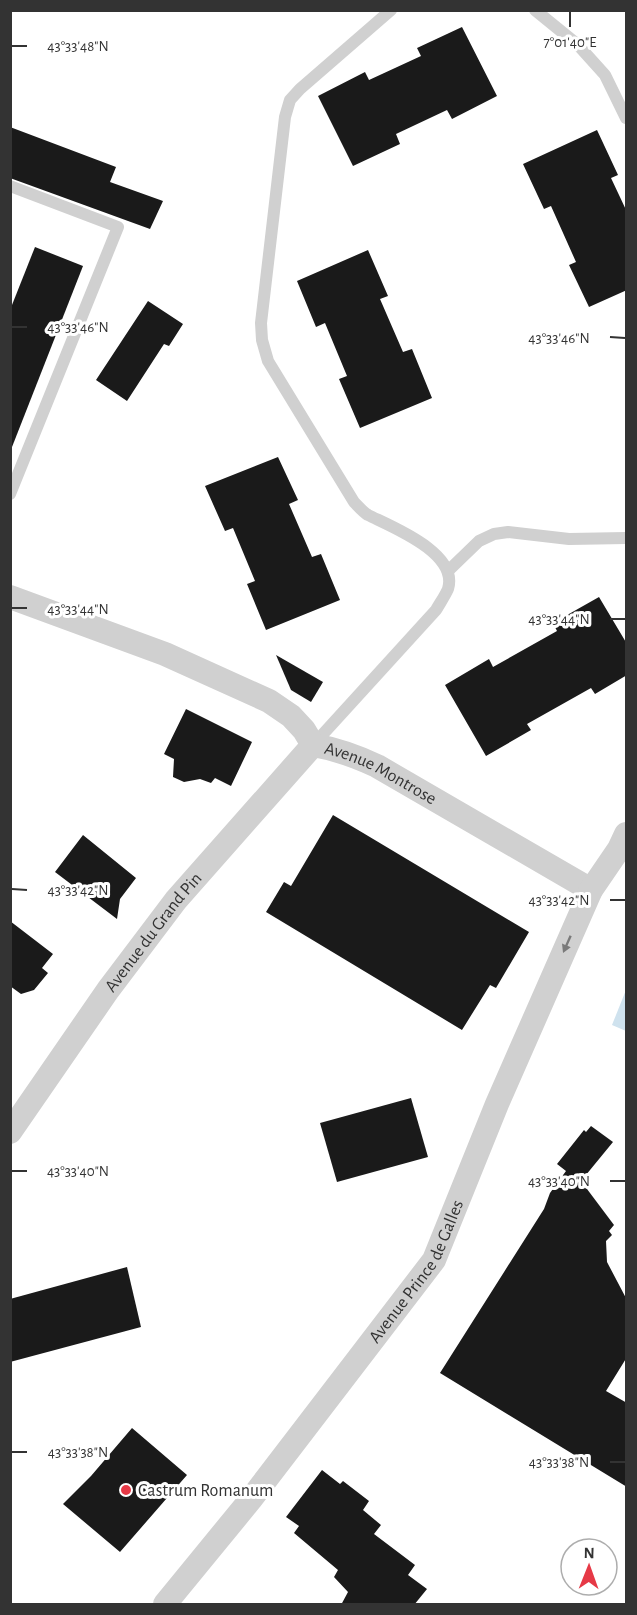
<svg xmlns="http://www.w3.org/2000/svg" width="637" height="1615" viewBox="0 0 637 1615" font-family="'Alegreya Sans',sans-serif">
<style>
.water{fill:#cfe2ee}
.building{fill:#1a1a1a}
.lines{fill:none;stroke-linecap:round;stroke-linejoin:round}
.service{stroke:#d0d0d0;stroke-width:12}
.minor{stroke:#d0d0d0;stroke-width:24}
.oneway{fill:#7a7a7a}
.ticks{fill:none;stroke:#333;stroke-width:2}
.poi-dot{fill:#e63946;stroke:#fff;stroke-width:2}
.labels{text-anchor:middle;stroke-width:6;stroke-linejoin:round;paint-order:stroke}
.street-label{font-size:18px;fill:#333;stroke:#fff}
.poi-label{font-size:18px;fill:#333;stroke:#fff;text-anchor:start}
.ticks-label{font-size:15px;text-anchor:middle;fill:#333;stroke:#fff;stroke-width:6;stroke-linejoin:round;paint-order:stroke}
</style>
<rect width="100%" height="100%" fill="#fff"/>
<polygon class="water" points="626,990 626,1031 612,1025"/>
<g class="building">
<polygon points="462,27 497,96 452,119 447,110 396,134 400,144 353,166 318,96 365,72 369,80 421,56 417,48"/>
<polygon points="10,127 116,167 110,182 163,201 150,229 10,178"/>
<polygon points="597,130 618,175 611,178 627,212 627,290 589,307 569,265 576,262 551,206 544,209 523,164"/>
<polygon points="35,247 83,266 12,447 10,447 10,310"/>
<polygon points="368,250 388,296 380,299 403,352 412,349 432,398 360,428 339,379 347,376 325,323 316,327 297,281"/>
<polygon points="148,301 183,324 169,346 164,344 127,401 96,380"/>
<polygon points="278,457 298,500 289,504 312,557 321,554 340,600 266,630 247,584 255,581 233,528 225,531 205,486"/>
<polygon points="599,597 627,644 627,675 595,694 591,688 527,724 531,730 486,756 445,685 489,659 493,667 557,631 553,623"/>
<polygon points="276,655 323,682 311,702 291,690"/>
<polygon points="186,709 252,742 231,786 215,778 211,783 200,779 184,782 173,777 174,759 164,754"/>
<polygon points="333,815 529,932 496,988 490,985 462,1030 266,912 284,882 291,886"/>
<polygon points="83,835 136,878 120,899 117,919 55,872"/>
<polygon points="10,921 53,954 42,968 48,973 34,990 21,994 10,986"/>
<polygon points="411,1098 428,1157 337,1182 320,1123"/>
<polygon points="591,1126 613,1142 581,1181 614,1225 609,1231 612,1235 606,1241 607,1262 627,1300 627,1357 606,1391 627,1403 627,1487 440,1373 544,1209 550,1193 566,1171 557,1164 584,1130 586,1132"/>
<polygon points="127,1267 141,1327 10,1362 10,1299"/>
<polygon points="132,1428 187,1475 120,1552 63,1504 91,1476"/>
<polygon points="322,1470 340,1484 343,1481 369,1501 363,1510 381,1525 374,1534 415,1565 408,1575 427,1589 414,1605 341,1605 348,1592 334,1577 338,1570 294,1533 299,1526 286,1517"/>
</g>
<g class="lines">
<g class="service">
<polyline points="535,10 578,45 605,75 626,118"/>
<polyline points="10,186 118,227 10,494"/>
<polyline points="448,571 479,541 494,534 508,532 569,539 626,538"/>
<path d="M 313,745 L 436,610 C 440,603 445,596 448,589 C 459,553 392,527 368,515 C 363,512 359,507 354,502 L 268,361 L 262,340 L 261,323 L 285,117 L 290,100 L 300,89 L 391,10"/>
</g>
<g class="minor">
<path id="s1" d="M 10,597 L 165,654 L 269,701 L 291,716 L 304,730 L 313,745 C 336,749 356,756 377,766 L 591,890"/>
<path id="s2" d="M 10,1132 L 108,990 L 176,900 L 313,745"/>
<path id="s3" d="M 165,1604 L 251,1499 L 434,1260 L 497,1104 L 591,890 L 619,849 L 626,834"/>
</g>
</g>
<defs><path id="oneway-solid" d="M-6-.8H1V-3.2L6.5 0L1 3.2V.8H-6Z" transform="scale(1.5)"/></defs>
<use class="oneway" href="#oneway-solid" transform="translate(567 944) rotate(114)"/>
<path class="ticks" d="M 570,27 L 570,12M 12,46 L 27,46M 12,327 L 27,327M 610,337 L 625,338M 12,608 L 27,608M 610,619 L 625,619M 12,889 L 27,890M 610,900 L 625,900M 12,1171 L 27,1171M 610,1181 L 625,1181M 12,1452 L 27,1452M 610,1462 L 625,1462"/>
<circle class="poi-dot" cx="126" cy="1490" r="6"/>
<g class="labels">
<g class="street-label">
<text dy="6" stroke="none"><textPath href="#s1" startOffset="416">Avenue Montrose</textPath></text>
<text dy="6" stroke="none"><textPath href="#s2" startOffset="246">Avenue du Grand Pin</textPath></text>
<text dy="6" stroke="none"><textPath href="#s3" startOffset="418">Avenue Prince de Galles</textPath></text>
</g>
<g class="poi-label">
<text x="138" y="1496">Castrum Romanum</text>
</g>
</g>
<g class="ticks-label">
<text x="570" y="47">7°01'40"E</text>
<text x="78" y="51">43°33'48"N</text>
<text x="78" y="332">43°33'46"N</text>
<text x="559" y="343">43°33'46"N</text>
<text x="78" y="614">43°33'44"N</text>
<text x="559" y="624">43°33'44"N</text>
<text x="78" y="895">43°33'42"N</text>
<text x="559" y="905">43°33'42"N</text>
<text x="78" y="1176">43°33'40"N</text>
<text x="559" y="1186">43°33'40"N</text>
<text x="78" y="1457">43°33'38"N</text>
<text x="559" y="1467">43°33'38"N</text>
</g>
<rect width="637" height="1615" fill="none" stroke="#333333" stroke-width="24"/>
<g transform="translate(589 1567) rotate(1)"><circle r="28" fill="#ffffff" stroke="#adadad" stroke-width="1.5"/>
<path d="M0-4.5L10 22L0 15L-10 22Z" fill="#e63946"/>
<text y="-9" font-size="16" font-weight="bold" text-anchor="middle" fill="#333333">N</text>
</g>
</svg>
